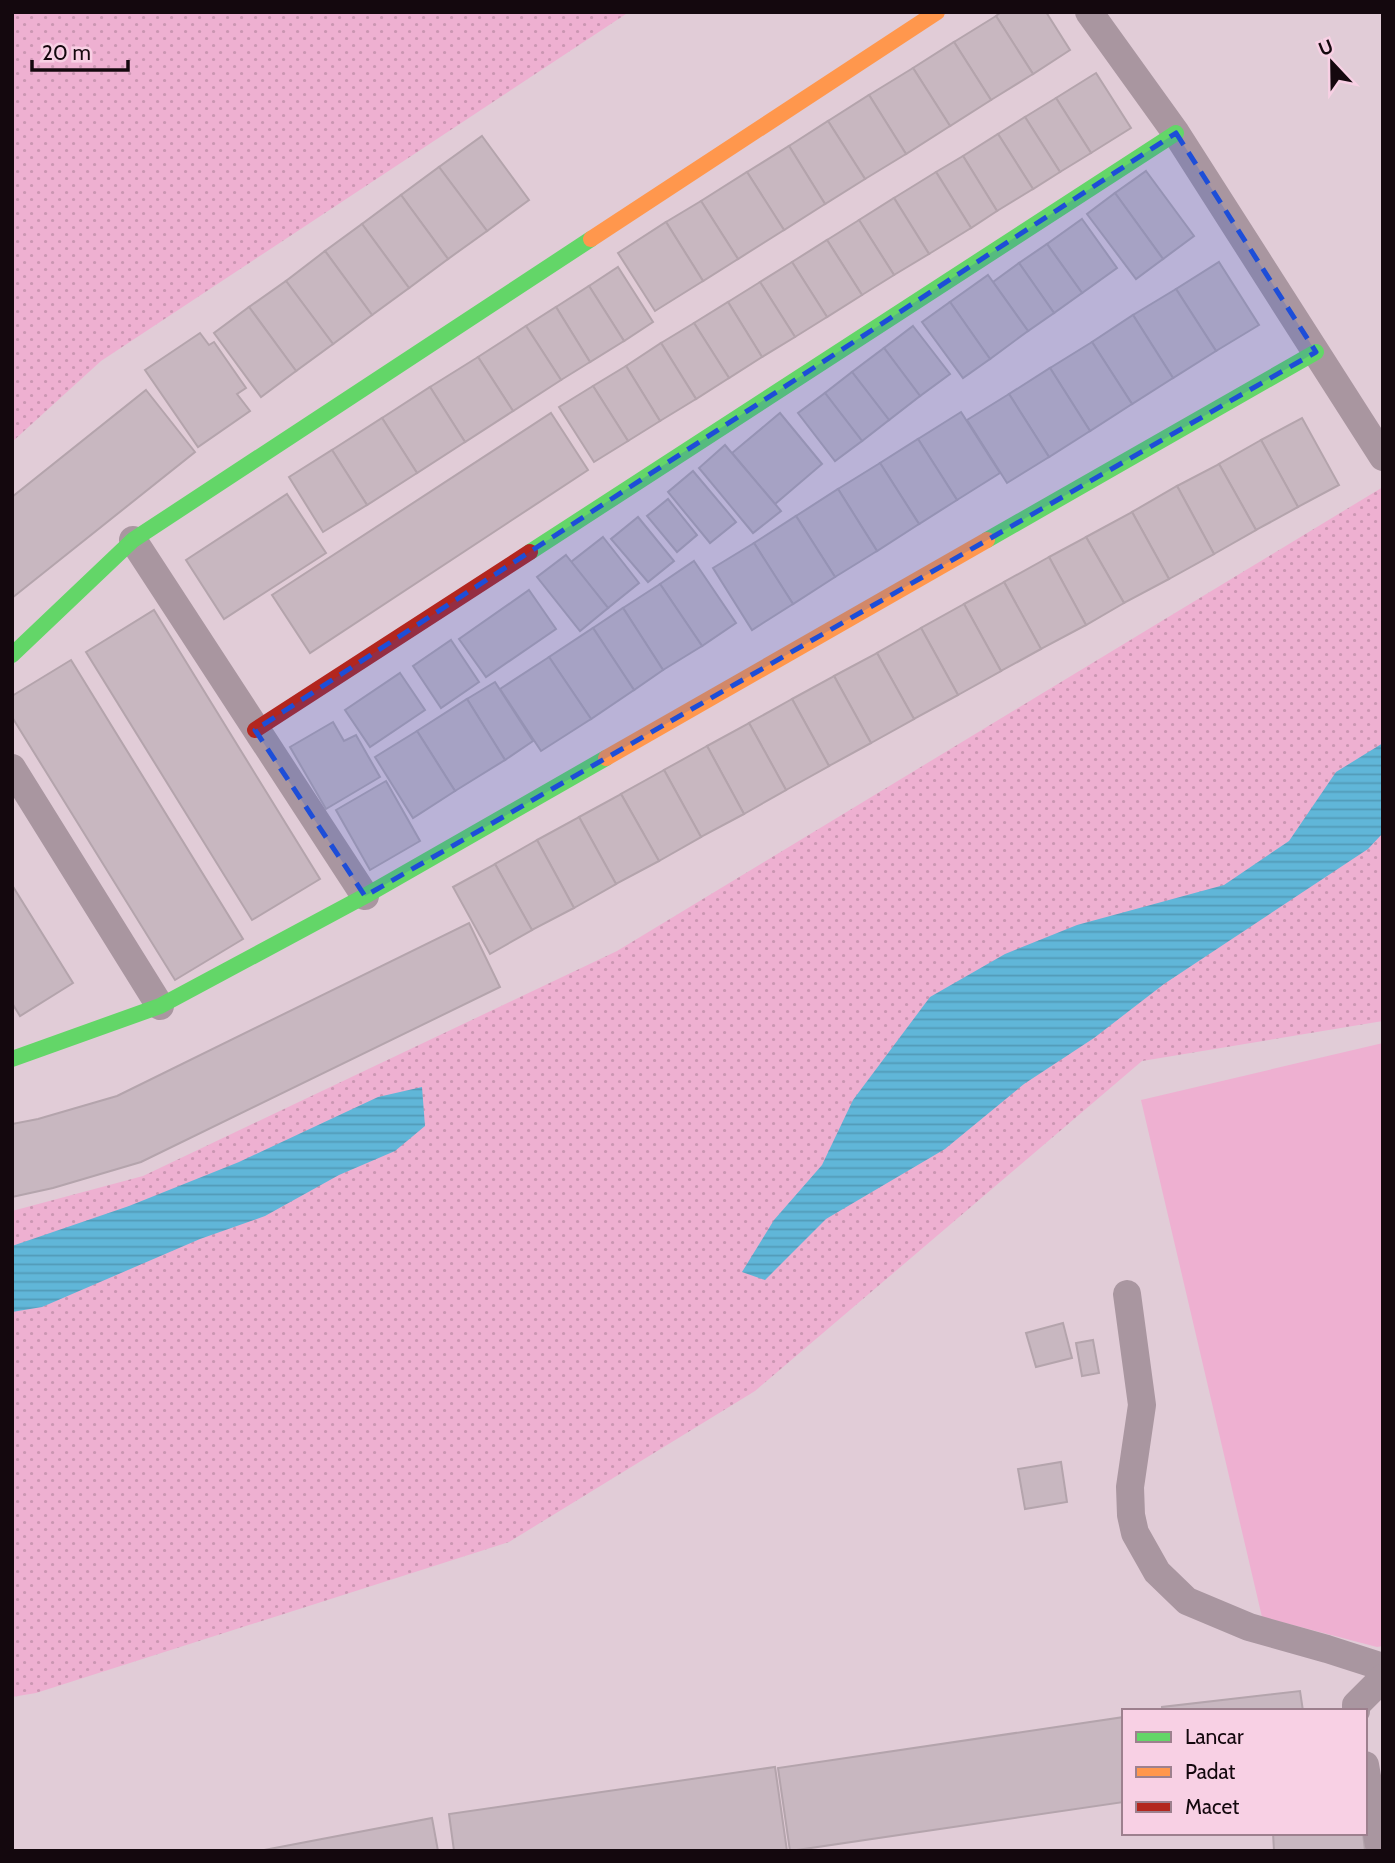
<svg xmlns="http://www.w3.org/2000/svg" width="1395" height="1863" viewBox="0 0 1395 1863" font-family="Cabin,sans-serif">
<style>
.grass{fill:url(#grass-dots)}
.garden{fill:#eeb0d1}
.water{fill:url(#water-rules)}
.building{fill:#c8b7c0;stroke:#b4a4ac;stroke-width:2}
.lines{fill:none;stroke-linecap:round;stroke-linejoin:round}
.street{stroke:#a996a0;stroke-width:28}
.fast{stroke:#63d668;stroke-width:16}
.slow{stroke:#ff974d;stroke-width:16}
.jam{stroke:#b3261e;stroke-width:16}
.marked{fill:#1d4ed8;fill-opacity:0.2;stroke:#1d4ed8;stroke-width:5;stroke-dasharray:14 9;stroke-linejoin:round}
</style>
<defs>
<pattern id="grass-dots" width="8" height="8" patternUnits="userSpaceOnUse" patternTransform="scale(1.75)"><rect width="8" height="8" fill="#eeb0d1"/><path d="M2 2h.1M6 6h.1" fill="none" stroke="#cb96b2" stroke-width="1.8" stroke-linecap="round"/></pattern>
<pattern id="water-rules" width="6" height="5" patternUnits="userSpaceOnUse" patternTransform="scale(1.75)"><rect width="6" height="5" fill="#60b6d8"/><path d="M0 2.5h6" fill="none" stroke="#529bb8"/></pattern>
</defs>
<rect width="100%" height="100%" fill="#e1ccd7"/>
<g class="grass">
<polygon points="12,12 629,12 101,361 12,442"/>
<polygon points="1383,487 1383,1021 1142,1061 755,1391 509,1542 36,1693 12,1697 12,1211 143,1176 617,951"/>
</g>
<polygon class="garden" points="1383,1043 1383,1646 1377,1647 1262,1617 1141,1100"/>
<g class="water">
<polygon points="1383,743 1383,833 1368,849 1164,984 1094,1038 1024,1084 945,1149 826,1219 765,1280 742,1272 774,1220 822,1165 853,1100 930,997 1005,954 1077,925 1224,885 1289,841 1336,772"/>
<polygon points="422,1087 425,1126 395,1151 339,1175 265,1216 200,1239 42,1307 12,1312 12,1246 129,1206 239,1162 378,1097"/>
</g>
<g class="building">
<polygon points="1001,12 1046,12 1070,50 1033,74 996,16"/>
<polygon points="996,16 1033,74 991,100 954,42"/>
<polygon points="954,42 991,100 950,126 913,68"/>
<polygon points="913,68 950,126 906,154 869,95"/>
<polygon points="1096,73 1131,128 1091,153 1056,98"/>
<polygon points="869,95 906,154 865,179 828,121"/>
<polygon points="1056,98 1091,153 1060,172 1025,117"/>
<polygon points="1025,117 1060,172 1033,189 998,134"/>
<polygon points="828,121 865,179 825,204 789,146"/>
<polygon points="998,134 1033,189 997,211 963,156"/>
<polygon points="482,136 529,200 487,231 439,167"/>
<polygon points="789,146 825,204 784,230 747,172"/>
<polygon points="963,156 997,211 971,228 936,172"/>
<polygon points="439,167 487,231 448,259 401,195"/>
<polygon points="1146,171 1194,236 1163,259 1115,193"/>
<polygon points="747,172 784,230 738,259 701,201"/>
<polygon points="936,172 971,228 929,254 894,198"/>
<polygon points="1115,193 1163,259 1136,279 1087,214"/>
<polygon points="401,195 448,259 409,288 362,224"/>
<polygon points="894,198 929,254 894,275 859,220"/>
<polygon points="701,201 738,259 703,281 666,222"/>
<polygon points="1082,219 1117,268 1082,293 1047,244"/>
<polygon points="859,220 894,275 862,295 827,240"/>
<polygon points="666,222 703,281 655,311 618,253"/>
<polygon points="362,224 409,288 372,315 325,251"/>
<polygon points="827,240 862,295 827,317 792,262"/>
<polygon points="1047,244 1082,293 1054,313 1019,263"/>
<polygon points="325,251 372,315 333,344 286,281"/>
<polygon points="792,262 827,317 795,337 760,282"/>
<polygon points="1219,262 1259,325 1216,351 1176,289"/>
<polygon points="1019,263 1054,313 1028,331 993,282"/>
<polygon points="618,267 653,322 624,341 589,286"/>
<polygon points="988,275 1028,331 990,359 950,302"/>
<polygon points="286,281 333,344 296,371 249,307"/>
<polygon points="760,282 795,337 762,357 728,302"/>
<polygon points="589,286 624,341 590,362 556,307"/>
<polygon points="1176,289 1216,351 1173,378 1133,315"/>
<polygon points="728,302 762,357 729,378 694,323"/>
<polygon points="950,302 990,359 963,378 922,322"/>
<polygon points="249,307 296,371 261,397 214,333"/>
<polygon points="556,307 590,362 561,380 526,326"/>
<polygon points="1133,315 1173,378 1132,404 1092,342"/>
<polygon points="694,323 729,378 696,399 661,343"/>
<polygon points="526,326 561,380 513,411 478,357"/>
<polygon points="913,326 950,374 920,396 884,348"/>
<polygon points="200,333 209,345 214,342 246,388 237,394 250,411 198,447 145,370"/>
<polygon points="1092,342 1132,404 1090,431 1050,368"/>
<polygon points="661,343 696,399 660,421 626,366"/>
<polygon points="884,348 920,396 889,420 852,372"/>
<polygon points="478,357 513,411 465,442 430,387"/>
<polygon points="626,366 660,421 628,441 593,386"/>
<polygon points="1050,368 1090,431 1049,457 1009,394"/>
<polygon points="852,372 889,420 862,441 825,393"/>
<polygon points="593,386 628,441 594,462 559,407"/>
<polygon points="430,387 465,442 417,473 382,418"/>
<polygon points="146,390 195,452 12,598 12,497"/>
<polygon points="825,393 862,441 835,461 798,413"/>
<polygon points="1009,394 1049,457 1007,483 967,420"/>
<polygon points="961,412 1000,473 957,500 918,439"/>
<polygon points="551,413 588,470 310,653 272,595"/>
<polygon points="780,413 822,464 775,504 732,453"/>
<polygon points="382,418 417,473 367,505 332,450"/>
<polygon points="1302,418 1339,485 1298,507 1261,440"/>
<polygon points="918,439 957,500 919,524 880,463"/>
<polygon points="1261,440 1298,507 1256,530 1219,464"/>
<polygon points="725,445 781,511 753,533 699,468"/>
<polygon points="332,450 367,505 323,532 289,477"/>
<polygon points="880,463 919,524 877,551 838,489"/>
<polygon points="1219,464 1256,530 1214,554 1177,486"/>
<polygon points="693,471 736,522 710,543 668,492"/>
<polygon points="1177,486 1214,554 1169,579 1132,512"/>
<polygon points="838,489 877,551 835,577 796,516"/>
<polygon points="287,494 326,553 224,619 186,560"/>
<polygon points="668,499 697,535 677,552 647,516"/>
<polygon points="1132,512 1169,579 1124,603 1086,537"/>
<polygon points="796,516 835,577 793,604 754,543"/>
<polygon points="638,517 674,561 648,582 611,539"/>
<polygon points="603,537 639,583 608,608 571,562"/>
<polygon points="1086,537 1124,603 1086,625 1049,557"/>
<polygon points="754,543 793,604 752,630 713,568"/>
<polygon points="566,555 608,608 580,631 537,577"/>
<polygon points="1049,557 1086,625 1041,649 1004,582"/>
<polygon points="694,561 736,623 702,646 660,584"/>
<polygon points="1004,582 1041,649 1001,671 964,604"/>
<polygon points="660,584 702,646 663,670 623,608"/>
<polygon points="529,590 556,629 486,677 459,639"/>
<polygon points="964,604 1001,671 958,695 921,628"/>
<polygon points="623,608 663,670 634,690 593,628"/>
<polygon points="154,610 320,879 252,920 86,652"/>
<polygon points="593,628 634,690 591,719 549,657"/>
<polygon points="921,628 958,695 914,719 877,653"/>
<polygon points="451,640 479,682 441,708 413,666"/>
<polygon points="877,653 914,719 871,743 834,676"/>
<polygon points="549,657 591,719 541,751 500,689"/>
<polygon points="71,660 243,939 175,980 12,717 12,696"/>
<polygon points="400,673 425,710 370,747 345,710"/>
<polygon points="834,676 871,743 829,766 792,699"/>
<polygon points="495,682 533,741 505,760 467,699"/>
<polygon points="467,699 505,760 455,791 417,731"/>
<polygon points="792,699 829,766 786,790 749,723"/>
<polygon points="333,722 344,741 356,735 380,777 326,809 290,747"/>
<polygon points="749,723 786,790 744,814 707,746"/>
<polygon points="417,731 455,791 413,818 375,757"/>
<polygon points="707,746 744,814 701,837 664,770"/>
<polygon points="664,770 701,837 659,861 621,794"/>
<polygon points="386,781 420,841 370,870 336,810"/>
<polygon points="621,794 659,861 616,884 579,817"/>
<polygon points="579,817 616,884 574,908 537,840"/>
<polygon points="537,840 574,908 532,930 495,864"/>
<polygon points="495,864 532,930 490,954 453,887"/>
<polygon points="12,885 73,983 20,1016 12,1003"/>
<polygon points="469,923 500,987 141,1162 53,1188 12,1197 12,1124 38,1119 117,1096"/>
<polygon points="1063,1323 1072,1358 1036,1367 1026,1333"/>
<polygon points="1093,1340 1099,1373 1082,1376 1076,1343"/>
<polygon points="1061,1462 1067,1502 1025,1509 1018,1469"/>
<polygon points="1300,1691 1303,1711 1162,1711 1162,1707"/>
<polygon points="1124,1717 1124,1802 790,1851 778,1768"/>
<polygon points="775,1767 787,1851 454,1851 449,1814"/>
<polygon points="432,1818 438,1851 259,1851"/>
<polygon points="1273,1833 1363,1833 1365,1851 1274,1851"/>
</g>
<g class="lines">
<g class="street">
<polyline points="1089,12 1176,133 1383,457"/>
<polyline points="133,540 365,896"/>
<polyline points="12,768 160,1006"/>
<polyline points="1127,1294 1142,1405 1130,1487 1131,1515 1135,1533 1157,1572 1187,1601 1249,1627 1327,1649 1383,1667"/>
<polyline points="1356,1711 1356,1705 1383,1678"/>
<polyline points="1365,1765 1380,1851"/>
</g>
<g class="fast">
<polyline points="987,540 1316,352"/>
<polyline points="530,552 1176,133"/>
<polyline points="12,655 133,540 591,239"/>
<polyline points="12,1059 160,1006 365,896 606,758"/>
</g>
<g class="slow">
<polyline points="591,239 937,12"/>
<polyline points="606,758 987,540"/>
</g>
<polyline class="jam" points="255,730 530,552"/>
</g>
<path class="marked" d="M 1176,133 L 1316,352 L 365,896 L 255,730 Z"/>
<rect width="1395" height="1863" fill="none" stroke="#14080e" stroke-width="28"/>
<rect x="1122" y="1709" width="245" height="126" fill="#f8d0e4" stroke="#9d808e" stroke-width="2"/>
<rect x="1136" y="1732" width="35" height="10" fill="#63d668" stroke="#9d808e" stroke-width="2"/>
<text x="1185" y="1744" font-size="21" fill="#14080e">Lancar</text>
<rect x="1136" y="1767" width="35" height="10" fill="#ff974d" stroke="#9d808e" stroke-width="2"/>
<text x="1185" y="1779" font-size="21" fill="#14080e">Padat</text>
<rect x="1136" y="1802" width="35" height="10" fill="#b3261e" stroke="#9d808e" stroke-width="2"/>
<text x="1185" y="1814" font-size="21" fill="#14080e">Macet</text>
<g transform="translate(1332 63) rotate(338)" stroke="#f8d0e4" stroke-width="5" paint-order="stroke">
<path d="M0-5L12 26L0 18L-12 26Z" fill="#14080e"/>
<text y="-10" font-size="19" font-weight="bold" text-anchor="middle" fill="#14080e">U</text>
</g>
<path d="M32 60v10h96v-10" fill="none" stroke="#14080e" stroke-width="3.5"/>
<text x="42" y="60" font-size="21" fill="#14080e" stroke="#f8d0e4" stroke-width="5" paint-order="stroke">20 m</text>
</svg>
